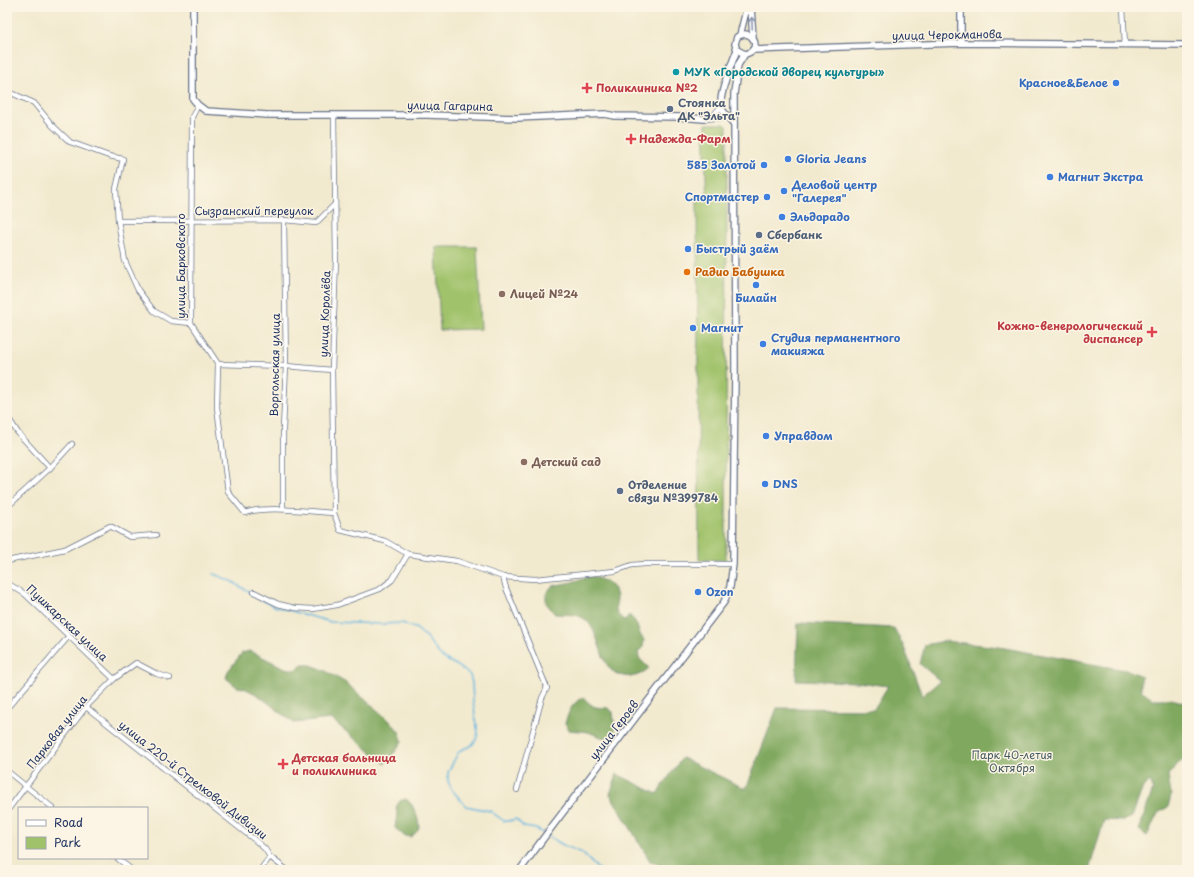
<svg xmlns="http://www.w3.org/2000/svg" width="1194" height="877" viewBox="0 0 1194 877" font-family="'Playpen Sans',sans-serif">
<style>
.green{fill:#a0c26b;stroke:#5e7864}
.forest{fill:#80a85f;stroke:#4e6c5e}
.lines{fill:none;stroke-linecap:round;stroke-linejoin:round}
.stream{stroke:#66b6e1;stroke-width:1.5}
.minor-casing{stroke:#667086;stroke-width:6}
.tertiary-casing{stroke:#667086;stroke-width:8}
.minor{stroke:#fff;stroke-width:4.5}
.tertiary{stroke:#fff;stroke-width:5.5}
.oneway{stroke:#8d97ae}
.culture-dot{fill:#0f9aa8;stroke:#fcf5e5;stroke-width:1.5}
.shop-dot{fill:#3f7fe0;stroke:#fcf5e5;stroke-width:1.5}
.health-dot{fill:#e0444e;stroke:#fcf5e5;stroke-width:1.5}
.service-dot{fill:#5c6f8a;stroke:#fcf5e5;stroke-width:1.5}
.food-dot{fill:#e8710a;stroke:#fcf5e5;stroke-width:1.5}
.education-dot{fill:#8d6e63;stroke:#fcf5e5;stroke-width:1.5}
.labels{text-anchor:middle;stroke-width:3;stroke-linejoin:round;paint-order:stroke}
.street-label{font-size:11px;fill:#1b2f5e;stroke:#fcf5e5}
.culture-label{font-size:11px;font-weight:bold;fill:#0d838f;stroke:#fcf5e5;text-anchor:start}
.shop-label{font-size:11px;font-weight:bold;fill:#366cbe;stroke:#fcf5e5;text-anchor:start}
.health-label{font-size:11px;font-weight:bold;fill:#be3a42;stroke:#fcf5e5;text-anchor:start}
.service-label{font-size:11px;font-weight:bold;fill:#4e5e75;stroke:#fcf5e5;text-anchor:start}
.food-label{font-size:11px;font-weight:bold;fill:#c56008;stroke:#fcf5e5;text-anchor:start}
.education-label{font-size:11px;font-weight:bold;fill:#785e54;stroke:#fcf5e5;text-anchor:start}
.park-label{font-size:11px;fill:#435b62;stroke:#fcf5e5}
</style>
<rect width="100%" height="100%" fill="#fcf5e5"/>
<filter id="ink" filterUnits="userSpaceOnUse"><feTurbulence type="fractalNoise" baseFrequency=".025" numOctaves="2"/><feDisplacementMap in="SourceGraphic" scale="8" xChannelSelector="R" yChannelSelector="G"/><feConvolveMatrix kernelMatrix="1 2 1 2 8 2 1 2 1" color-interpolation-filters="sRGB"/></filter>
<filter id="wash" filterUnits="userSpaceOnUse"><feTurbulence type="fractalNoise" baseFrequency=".012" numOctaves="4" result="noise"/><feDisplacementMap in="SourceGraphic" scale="16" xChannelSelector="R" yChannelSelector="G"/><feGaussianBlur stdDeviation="0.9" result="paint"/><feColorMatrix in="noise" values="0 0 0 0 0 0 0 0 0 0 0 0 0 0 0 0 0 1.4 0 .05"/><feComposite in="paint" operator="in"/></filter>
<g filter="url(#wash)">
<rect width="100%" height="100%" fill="#f2eacf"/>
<g class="green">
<polygon points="706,124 724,124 727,126 726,560 699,560 697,200 707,200 704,130 706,130"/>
<polygon points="436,247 477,247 481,329 440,330"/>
</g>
<g class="forest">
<path d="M 591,576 C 602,579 617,585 617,599 C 617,602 615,605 616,608 C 616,614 621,618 625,621 L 629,615 C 641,625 635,629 644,640 L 643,647 L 638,652 L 639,658 L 649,668 C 641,675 634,678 624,676 C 621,675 617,675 615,673 C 599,664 600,628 583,618 C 575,613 564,615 555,614 L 546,603 L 546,594 L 552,586 L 572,582 Z"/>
<polygon points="798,623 894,628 904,647 922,696 940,681 920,664 925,645 945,641 999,647 1130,671 1141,676 1141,690 1153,699 1171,699 1183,702 1187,700 1187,754 1168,775 1171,795 1168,807 1158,813 1147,836 1139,830 1153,789 1150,781 1143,787 1132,817 1123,821 1104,820 1089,870 701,870 691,864 670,870 650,861 610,794 617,774 657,794 682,758 746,789 777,708 874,709 888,686 857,682 796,680"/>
<polygon points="250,651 285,668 295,670 303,665 311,665 324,670 346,683 392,723 400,733 402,741 395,752 385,764 331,719 294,723 258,695 244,688 237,687 226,678 228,671 242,653"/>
<path d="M 583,698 C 596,708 591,707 608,708 L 613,712 L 615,731 L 610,737 L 604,738 L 588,732 L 569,730 L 565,723 C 569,712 571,703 583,698 Z"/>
<path d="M 406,799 C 411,803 413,806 415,812 C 420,824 422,830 410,837 L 403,835 L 395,828 L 397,814 L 396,807 L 400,801 Z"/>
</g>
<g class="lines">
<polyline class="stream" points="214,574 233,582 258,598 274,606 331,622 381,624 402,623 417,629 427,638 435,649 443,658 458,666 470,675 472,683 473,702 478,733 476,740 471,746 463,749 458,753 448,772 448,781 452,790 466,806 490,811 504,821 509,821 516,819 524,827 536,829 565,846 582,853 599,870"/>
</g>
</g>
<g filter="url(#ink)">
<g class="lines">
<g class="minor-casing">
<g id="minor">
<polyline points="1123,7 1125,45"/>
<polyline points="7,91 34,103 52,125 70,142 109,156 123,159 116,189 118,221 125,261 138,290 154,311 171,321 191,323"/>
<path d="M 198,105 L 192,117 L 191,323 L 218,364 L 217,407 L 228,492 L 245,513 C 265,505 311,512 334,513"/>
<polyline points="334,116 336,259 332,370 334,513 340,530 385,541 408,554 457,561 503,577 535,579 615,571 632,565 645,564 733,564"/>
<polyline points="709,117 713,116 721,106"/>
<polyline points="704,119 728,117"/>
<polyline points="118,221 284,220 316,223 335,204"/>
<polyline points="218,364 286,366 332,370"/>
<polyline points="7,416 18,433 50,468"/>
<polyline points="7,507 50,468 72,444"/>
<polyline points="283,509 283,429 286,366 284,220"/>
<polyline points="7,561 65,549 110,526 130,537 156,535"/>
<polyline points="503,577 506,588 547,688 542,698 517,790"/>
<polyline points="7,583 25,594 114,679"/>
<polyline points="254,592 278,604 295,608 313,609 337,605 380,589 392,580 408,554"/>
<polyline points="86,707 256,841 265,849 270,857 287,870"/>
<polyline points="7,708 69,636"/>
<polyline points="7,771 53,808"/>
<polyline points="7,811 86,707 114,679 136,663 157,674 170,678"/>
<polyline points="117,858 132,870"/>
<polyline points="260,870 270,857"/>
</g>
</g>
<g class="tertiary-casing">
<g id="tertiary">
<polyline points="193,7 193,99 198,105 206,111 267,115 427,115 517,118 605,114 615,116 680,117 704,119"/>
<polyline points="751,7 753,38"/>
<polyline points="961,7 961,43"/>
<polyline points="740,35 747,7"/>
<polyline points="753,50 961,43 1187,45"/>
<path d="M 734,124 C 730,119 722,112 721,106 C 719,93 732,63 737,50"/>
<path d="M 520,870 L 554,824 L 724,602 L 730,587 L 733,564 L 735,371 L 734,94 L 738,65 L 745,54 C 764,50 752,26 737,37 L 735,44 L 737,50 L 745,54"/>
</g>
</g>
<use href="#minor" class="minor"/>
<use href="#tertiary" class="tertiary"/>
</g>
<defs><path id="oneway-shaft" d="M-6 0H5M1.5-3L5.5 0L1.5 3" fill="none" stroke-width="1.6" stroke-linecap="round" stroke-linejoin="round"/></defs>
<use class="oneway" href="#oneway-shaft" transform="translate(752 23) rotate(-93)"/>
</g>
<circle class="culture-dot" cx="676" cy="72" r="4"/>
<g class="shop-dot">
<circle cx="1116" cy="83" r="4"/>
<circle cx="788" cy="159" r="4"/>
<circle cx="764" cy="165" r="4"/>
<circle cx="1050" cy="177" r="4"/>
<circle cx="784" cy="191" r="4"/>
<circle cx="767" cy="197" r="4"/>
<circle cx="782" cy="217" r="4"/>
<circle cx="688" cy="249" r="4"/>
<circle cx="756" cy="285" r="4"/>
<circle cx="693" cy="328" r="4"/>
<circle cx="763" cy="344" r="4"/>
<circle cx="766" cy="436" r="4"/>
<circle cx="765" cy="484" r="4"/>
<circle cx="698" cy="592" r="4"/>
</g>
<g class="health-dot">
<path d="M585 82h4v4h4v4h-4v4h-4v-4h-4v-4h4z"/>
<path d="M629 133h4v4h4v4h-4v4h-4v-4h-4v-4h4z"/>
<path d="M1150 326h4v4h4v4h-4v4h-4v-4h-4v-4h4z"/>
<path d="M281 758h4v4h4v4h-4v4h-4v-4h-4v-4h4z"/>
</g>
<g class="service-dot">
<circle cx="670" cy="109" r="4"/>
<circle cx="759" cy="235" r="4"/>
<circle cx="620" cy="491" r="4"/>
</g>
<circle class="food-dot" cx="687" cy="272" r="4"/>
<g class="education-dot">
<circle cx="502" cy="294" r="4"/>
<circle cx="524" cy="462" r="4"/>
</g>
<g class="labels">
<g class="street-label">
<text transform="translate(947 35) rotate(-1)" y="4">улица Черокманова</text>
<text transform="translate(450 106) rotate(1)" y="4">улица Гагарина</text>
<text x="254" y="215">Сызранский переулок</text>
<text transform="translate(181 266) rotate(-90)" y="4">улица Барковского</text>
<text transform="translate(325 314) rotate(-88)" y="4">улица Королёва</text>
<text transform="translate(275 365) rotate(-89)" y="4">Воргольская улица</text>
<text transform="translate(67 623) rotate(43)" y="4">Пушкарская улица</text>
<text transform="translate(614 730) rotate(-52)" y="4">улица Героев</text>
<text transform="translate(57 732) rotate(-52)" y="4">Парковая улица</text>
<text transform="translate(193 780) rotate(38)" y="4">улица 220-й Стрелковой Дивизии</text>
</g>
<g class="culture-label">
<text x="684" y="76">МУК «Городской дворец культуры»</text>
</g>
<g class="shop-label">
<text x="1108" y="87" text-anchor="end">Красное&amp;Белое</text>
<text x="796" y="163">Gloria Jeans</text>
<text x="756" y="169" text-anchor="end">585 Золотой</text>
<text x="1058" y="181">Магнит Экстра</text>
<text x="792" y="189">Деловой центр<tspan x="792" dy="13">"Галерея"</tspan></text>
<text x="759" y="201" text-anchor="end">Спортмастер</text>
<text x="790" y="221">Эльдорадо</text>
<text x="696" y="253">Быстрый заём</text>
<text x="756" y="302" text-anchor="middle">Билайн</text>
<text x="701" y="332">Магнит</text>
<text x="771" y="342">Студия перманентного<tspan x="771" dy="13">макияжа</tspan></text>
<text x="774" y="440">Управдом</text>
<text x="773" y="488">DNS</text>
<text x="706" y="596">Ozon</text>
</g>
<g class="health-label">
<text x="596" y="92">Поликлиника №2</text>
<text x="639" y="143">Надежда-Фарм</text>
<text x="1143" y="330" text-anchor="end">Кожно-венерологический<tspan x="1143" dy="13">диспансер</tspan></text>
<text x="292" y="762">Детская больница<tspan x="292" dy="13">и поликлиника</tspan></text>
</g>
<g class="service-label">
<text x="678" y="107">Стоянка<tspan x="678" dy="13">ДК "Эльта"</tspan></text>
<text x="767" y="239">Сбербанк</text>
<text x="628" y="489">Отделение<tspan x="628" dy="13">связи №399784</tspan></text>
</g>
<g class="food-label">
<text x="695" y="276">Радио Бабушка</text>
</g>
<g class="education-label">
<text x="510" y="298">Лицей №24</text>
<text x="532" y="466">Детский сад</text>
</g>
<g class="park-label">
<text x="1012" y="759">Парк 40-летия<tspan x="1012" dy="13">Октября</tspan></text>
</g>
</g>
<rect width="1194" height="877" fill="none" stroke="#fcf5e5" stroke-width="24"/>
<rect x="18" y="807" width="130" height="52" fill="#fcf5e5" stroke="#a2a6af"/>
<rect x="26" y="820" width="20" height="6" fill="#ffffff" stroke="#a2a6af"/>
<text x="54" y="827" font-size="12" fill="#1b2f5e">Road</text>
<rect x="26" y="837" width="20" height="12" fill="#a0c26b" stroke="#a2a6af"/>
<text x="54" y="847" font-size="12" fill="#1b2f5e">Park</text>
</svg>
